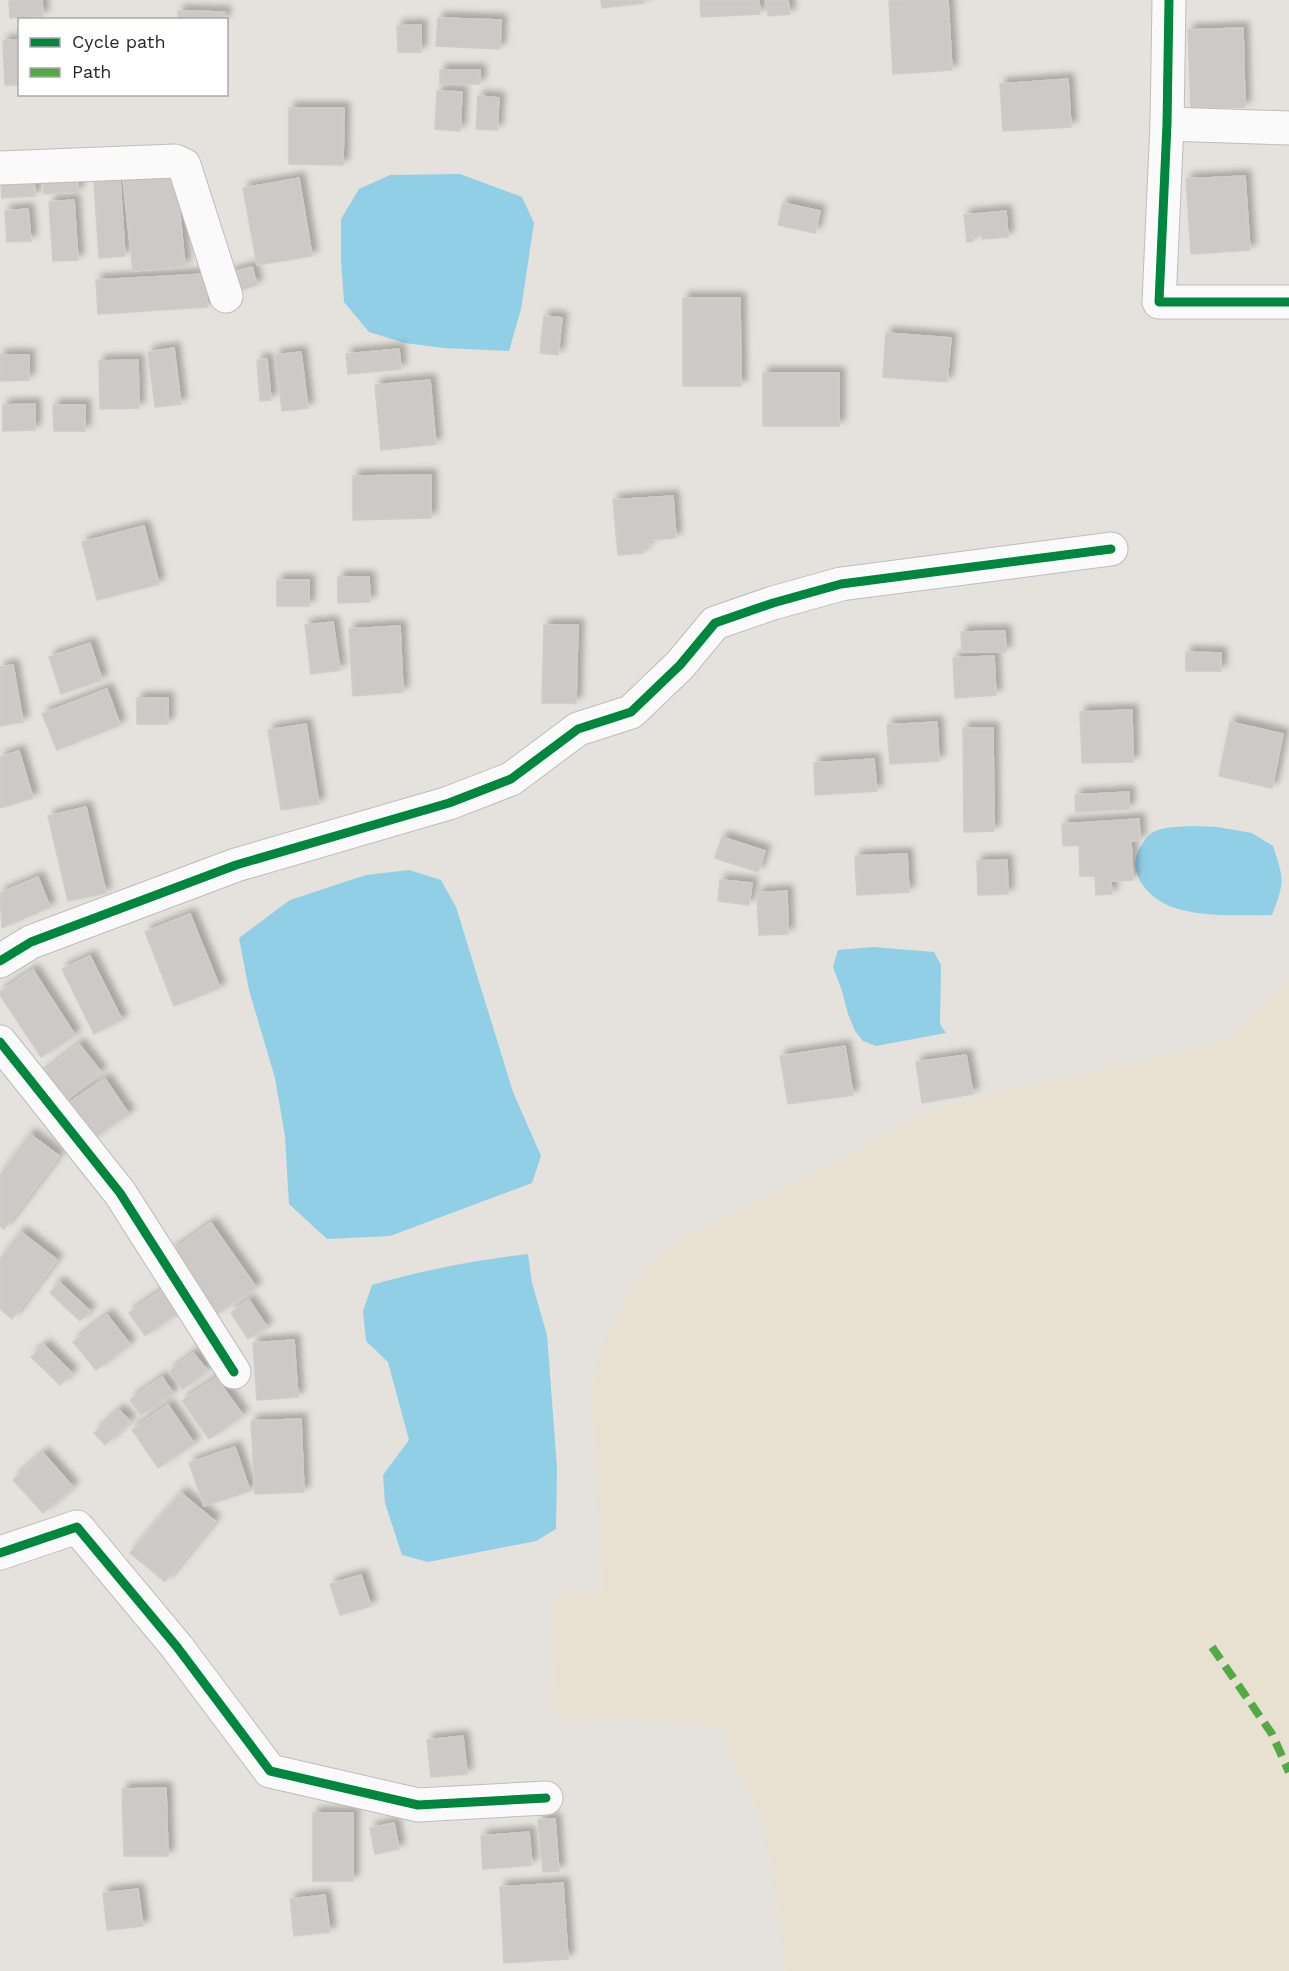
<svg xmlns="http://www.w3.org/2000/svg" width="1289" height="1971" viewBox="0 0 1289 1971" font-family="'Work Sans',sans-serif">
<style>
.education{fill:#e8e0d0}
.water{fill:#90cfe6}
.building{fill:#ccc9c6;stroke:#d0cdc8;stroke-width:1.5;filter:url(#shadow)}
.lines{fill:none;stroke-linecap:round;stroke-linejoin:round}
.street-casing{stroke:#bebdbe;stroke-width:35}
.street{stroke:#fbfafa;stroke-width:33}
.quiet{stroke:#53aa44;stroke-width:8;stroke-dasharray:15 8;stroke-linecap:butt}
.cycleway-casing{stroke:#fff;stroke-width:13}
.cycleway{stroke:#00873e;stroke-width:9}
</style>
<defs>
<filter id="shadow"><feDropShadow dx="5.5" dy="-5.5" stdDeviation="3" flood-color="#0004"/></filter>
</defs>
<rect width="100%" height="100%" fill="#e5e1dc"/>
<polygon class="education" points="1289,976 1289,1971 786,1971 777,1896 763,1823 746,1784 728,1752 723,1726 556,1714 551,1596 603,1592 592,1388 599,1361 608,1334 626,1300 649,1263 681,1239 851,1153 919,1115 1001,1091 1113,1068 1226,1041"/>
<g class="water">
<polygon points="460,174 522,197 534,223 521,309 509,351 444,348 405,343 369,332 344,302 341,260 341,219 359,189 390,175"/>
<path d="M 1192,826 L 1217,827 L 1252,833 L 1273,846 C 1284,880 1285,881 1272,915 C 1239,915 1204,918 1172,907 C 1148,898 1125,872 1140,847 C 1143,844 1145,838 1148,836 C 1158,826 1179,827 1192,826 Z"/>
<polygon points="409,870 441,880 456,907 513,1092 541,1156 532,1183 390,1236 327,1239 289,1204 285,1136 275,1078 249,990 239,938 290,900 366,875"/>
<polygon points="873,947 934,952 941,965 940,1024 946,1033 876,1046 863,1041 855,1031 848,1014 842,991 833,967 838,950"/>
<path d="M 528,1254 L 532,1283 L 547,1335 L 557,1468 L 556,1529 L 536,1541 L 428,1562 L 402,1555 L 385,1503 L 383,1475 L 409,1440 L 388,1362 L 366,1341 L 363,1311 L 372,1285 C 424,1270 475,1260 528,1254 Z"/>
</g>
<g class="building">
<polygon points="42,0 43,16 10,18 9,1"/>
<polygon points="601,0 644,0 644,3 602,8"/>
<polygon points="700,0 759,0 760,14 701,17"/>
<polygon points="766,0 788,0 790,14 768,16"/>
<polygon points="948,0 952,70 893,74 889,1"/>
<polygon points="178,11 225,12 225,20 178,20"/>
<polygon points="438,18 501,20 500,49 436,46"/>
<polygon points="421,25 421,52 398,52 397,26"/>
<polygon points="1243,28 1245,107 1191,109 1188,30"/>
<polygon points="20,40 20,85 5,85 3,41"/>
<rect x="440" y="70" width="40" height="14"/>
<polygon points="1068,79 1071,127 1003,131 1000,84"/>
<polygon points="437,91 462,92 460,131 435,129"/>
<polygon points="478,96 499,98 497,130 476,129"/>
<polygon points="289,108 344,108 343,165 289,164"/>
<polygon points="77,173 78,192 44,194 43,176"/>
<polygon points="176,173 185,266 133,271 123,178"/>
<polygon points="1245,176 1250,250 1191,254 1186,179"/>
<polygon points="34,178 35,196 2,198 1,180"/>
<polygon points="299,178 312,256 257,265 243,188"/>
<polygon points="120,180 125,256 99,258 94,182"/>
<polygon points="74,200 78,260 53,261 49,202"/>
<polygon points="783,203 820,211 815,233 778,225"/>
<polygon points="28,209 31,241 7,242 5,211"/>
<polygon points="1006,211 1008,237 982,239 981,234 973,234 973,241 967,242 964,215"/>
<polygon points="252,267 257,285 234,292 229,273"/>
<polygon points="206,274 207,307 98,314 96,280"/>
<polygon points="683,298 740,298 741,386 683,386"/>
<polygon points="544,316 562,318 558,355 540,353"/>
<polygon points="886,333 951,338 947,382 883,377"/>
<polygon points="174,348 181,404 155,407 148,352"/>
<polygon points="399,349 401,369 348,374 346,354"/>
<polygon points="301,352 308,408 282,411 275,355"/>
<polygon points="0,355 29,355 29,380 0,381"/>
<polygon points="267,359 271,400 260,401 257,360"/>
<polygon points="138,360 139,408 100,409 99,361"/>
<rect x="763" y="373" width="76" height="53"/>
<polygon points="430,380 436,444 381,450 375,385"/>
<polygon points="35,404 35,430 3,431 3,405"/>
<polygon points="53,405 85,405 85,431 54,431"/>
<polygon points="431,475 431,518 353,520 353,476"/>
<polygon points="673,496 676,538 649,540 650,545 643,546 643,553 618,555 613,500"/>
<polygon points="144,526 159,584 97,600 82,542"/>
<polygon points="338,577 369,577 370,602 338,603"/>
<rect x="277" y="580" width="32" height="26"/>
<polygon points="333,622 340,670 311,674 305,625"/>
<polygon points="544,625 578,625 576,703 542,703"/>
<polygon points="400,626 403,692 353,696 349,629"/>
<polygon points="1005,631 1006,652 962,652 961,632"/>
<polygon points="90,643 102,680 61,694 49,657"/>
<polygon points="1186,652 1221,653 1221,671 1186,671"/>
<polygon points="994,656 996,695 955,698 953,658"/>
<polygon points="13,665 23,722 0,726 0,667"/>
<polygon points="107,689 120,725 57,750 42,714"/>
<rect x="137" y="698" width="31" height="26"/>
<polygon points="1132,710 1133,762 1082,763 1080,712"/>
<polygon points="937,722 939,761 890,764 887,725"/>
<polygon points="1230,722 1283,734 1272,788 1219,776"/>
<polygon points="306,724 319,804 281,810 268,730"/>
<polygon points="963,728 993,728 994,831 964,832"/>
<polygon points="19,751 33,798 0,808 0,757"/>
<polygon points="874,759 877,791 815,795 814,763"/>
<polygon points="1129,792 1129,809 1076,812 1075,795"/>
<polygon points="86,807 106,893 68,901 48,816"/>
<polygon points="1139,819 1140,840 1131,841 1133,880 1111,881 1112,894 1096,895 1095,876 1080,876 1079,845 1063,846 1062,824"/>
<polygon points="722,837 765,851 758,872 715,858"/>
<polygon points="907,854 909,892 857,895 855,856"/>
<polygon points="1007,860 1008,894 978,895 977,861"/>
<polygon points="38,877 50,907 2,928 0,893"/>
<polygon points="720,880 752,883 749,905 718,901"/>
<polygon points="787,891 788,934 759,935 757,893"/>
<polygon points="190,914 220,988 174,1006 145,932"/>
<polygon points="90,956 122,1020 94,1034 62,969"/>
<polygon points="33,970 75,1035 41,1057 0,995 0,992"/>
<polygon points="79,1044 101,1072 61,1105 38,1077"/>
<polygon points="845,1046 853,1095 788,1104 780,1056"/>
<polygon points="966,1055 973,1094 922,1103 916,1062"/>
<polygon points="105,1079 129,1114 77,1149 53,1113"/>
<polygon points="30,1134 59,1156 4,1229 0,1226 0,1175"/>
<polygon points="211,1223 256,1287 214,1316 170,1252"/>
<polygon points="21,1232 57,1260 12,1319 0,1309 0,1259"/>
<polygon points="59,1282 90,1311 80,1321 50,1293"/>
<polygon points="164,1289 180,1311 145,1336 129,1313"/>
<polygon points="249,1300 267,1327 248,1339 231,1313"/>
<polygon points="107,1315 130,1344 96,1370 73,1342"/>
<polygon points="294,1340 298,1397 257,1400 253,1343"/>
<polygon points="44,1345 72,1373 60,1385 31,1357"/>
<polygon points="193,1353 207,1370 183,1389 169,1372"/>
<polygon points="162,1377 173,1393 141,1415 130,1400"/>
<polygon points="216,1378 243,1415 209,1439 182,1401"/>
<polygon points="168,1405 194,1443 158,1468 132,1430"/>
<polygon points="119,1410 130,1421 105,1445 94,1433"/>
<polygon points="301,1419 304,1492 255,1494 251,1421"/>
<polygon points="235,1447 250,1491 204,1506 189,1463"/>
<polygon points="43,1453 73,1487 43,1513 13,1480"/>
<polygon points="181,1493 215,1521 165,1582 130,1553"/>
<polygon points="361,1575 371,1606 340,1615 330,1584"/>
<polygon points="463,1736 467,1774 431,1777 427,1740"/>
<polygon points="166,1788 168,1856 124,1856 122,1789"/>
<rect x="313" y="1813" width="40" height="68"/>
<polygon points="555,1819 559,1871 543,1872 538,1820"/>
<polygon points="394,1823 399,1849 375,1854 370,1828"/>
<polygon points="529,1832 532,1865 483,1869 481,1836"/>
<polygon points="563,1883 568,1959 504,1963 500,1887"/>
<polygon points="138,1889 143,1926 107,1930 103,1893"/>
<polygon points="325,1895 330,1932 294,1936 290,1899"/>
</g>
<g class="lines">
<g class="street-casing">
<g id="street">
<polyline points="1169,0 1167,124 1159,302 1289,302"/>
<polyline points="1167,124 1289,128"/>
<polyline points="0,168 175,161 184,165 226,296"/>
<polyline points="0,961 31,942 236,865 449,803 511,779 578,729 631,712 680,665 715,623 773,603 841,584 1111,549"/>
<polyline points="0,1042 120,1193 234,1372"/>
<polyline points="0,1553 77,1527 177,1647 270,1771 418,1805 546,1798"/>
</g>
</g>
<use href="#street" class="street"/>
<polyline class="quiet" points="1212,1647 1272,1734 1289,1772"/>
<g class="cycleway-casing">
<g id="cycleway">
<polyline points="1169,0 1167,124 1159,302 1289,302"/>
<polyline points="0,961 31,942 236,865 449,803 511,779 578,729 631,712 680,665 715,623 773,603 841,584 1111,549"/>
<polyline points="0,1042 120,1193 234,1372"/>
<polyline points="0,1553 77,1527 177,1647 270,1771 418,1805 546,1798"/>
</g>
</g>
<use href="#cycleway" class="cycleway"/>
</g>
<rect x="18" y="18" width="210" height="78" fill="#ffffff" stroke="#a9a9a9" stroke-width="1.5"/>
<rect x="30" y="38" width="30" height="9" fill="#00873e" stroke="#a9a9a9" stroke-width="1.5"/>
<text x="72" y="48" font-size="18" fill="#272727">Cycle path</text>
<rect x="30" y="68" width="30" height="9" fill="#53aa44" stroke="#a9a9a9" stroke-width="1.5"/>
<text x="72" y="78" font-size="18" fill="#272727">Path</text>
</svg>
